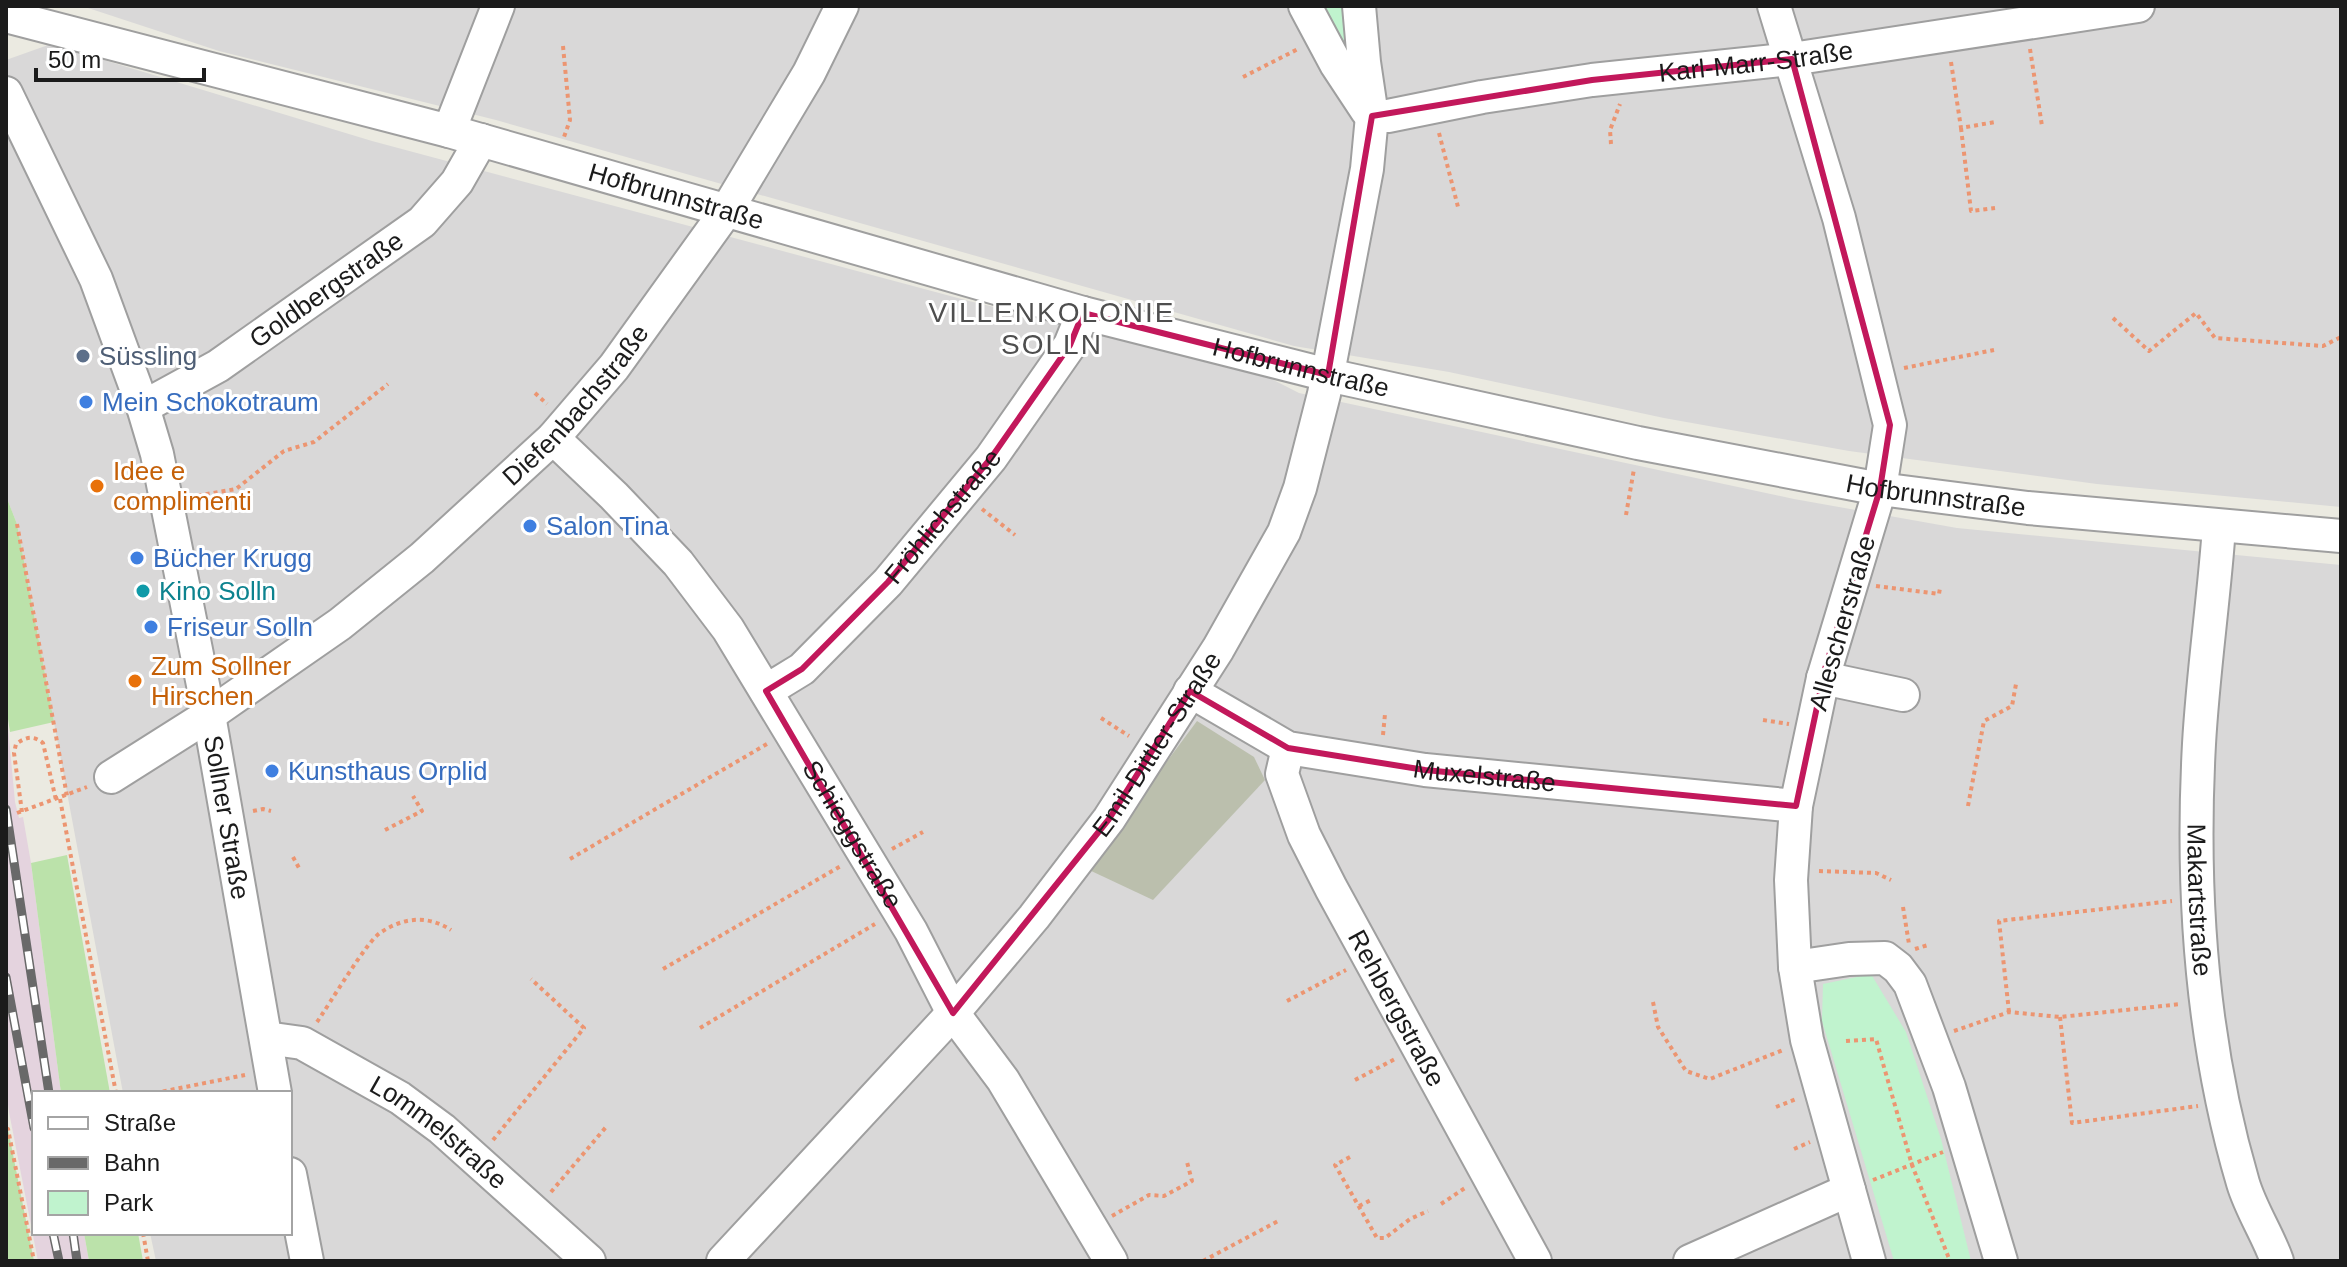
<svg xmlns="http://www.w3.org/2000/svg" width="2347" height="1267" viewBox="0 0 2347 1267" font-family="Helvetica,sans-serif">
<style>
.residential{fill:#d9d8d8}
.industrial{fill:#e4d3de}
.construction{fill:#bbbfad}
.grass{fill:#bbe2aa}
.park{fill:#c0f3ce}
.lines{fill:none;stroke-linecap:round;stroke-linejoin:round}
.minor-casing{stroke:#9f9f9f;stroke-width:36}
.path{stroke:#ec9571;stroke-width:4;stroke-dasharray:4 4;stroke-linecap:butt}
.minor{stroke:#fff;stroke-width:32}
.rail-casing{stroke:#696969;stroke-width:9}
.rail{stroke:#fff;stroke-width:6;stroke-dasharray:18;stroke-linecap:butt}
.marked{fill:none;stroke:#c2185b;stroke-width:6;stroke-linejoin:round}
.service-dot{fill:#5c6f8a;stroke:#fff;stroke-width:3}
.shop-dot{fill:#3f7fe0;stroke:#fff;stroke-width:3}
.food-dot{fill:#e8710a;stroke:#fff;stroke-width:3}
.culture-dot{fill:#0f9aa8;stroke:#fff;stroke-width:3}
.labels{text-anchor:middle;stroke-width:6;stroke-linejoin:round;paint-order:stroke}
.street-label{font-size:26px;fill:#1b1b1b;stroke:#fff}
.service-label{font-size:26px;fill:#4e5e75;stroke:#fff;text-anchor:start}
.shop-label{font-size:26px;fill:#366cbe;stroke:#fff;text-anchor:start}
.food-label{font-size:26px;fill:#c56008;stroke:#fff;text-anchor:start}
.culture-label{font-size:26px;fill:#0d838f;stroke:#fff;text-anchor:start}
.neighbourhood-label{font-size:28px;letter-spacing:2px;fill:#4e4e4e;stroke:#fff}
</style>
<rect width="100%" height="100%" fill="#ebeae1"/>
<g class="residential">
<polygon points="82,6 2341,6 2341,507 2097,484 1849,451 1664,418 1449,372 1294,346 496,120 219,51"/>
<polygon points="51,44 372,141 969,301 1252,369 1299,393 1794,499 1957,528 2341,565 2341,1261 156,1261 150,1233 290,1233 290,1093 123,1093 17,524 6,496 6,60"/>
</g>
<polygon class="industrial" points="6,706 15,802 19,818 23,817 31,863 61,1093 34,1093 34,1233 84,1233 89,1261 38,1261 9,1112 6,1089"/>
<polygon class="construction" points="1197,721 1254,757 1265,780 1153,900 1087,869"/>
<g class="grass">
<polygon points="6,496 17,524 54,722 10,732 6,706"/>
<polygon points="67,855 110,1093 61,1093 31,863"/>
<polygon points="6,1129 8,1129 34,1261 6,1261"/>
<polygon points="84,1233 138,1233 143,1261 89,1261"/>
</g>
<g class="park">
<polygon points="1315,6 1352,6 1356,56 1341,59"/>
<polygon points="1871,974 1906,1032 1941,1139 1971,1261 1894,1261 1822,1021 1823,984"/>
</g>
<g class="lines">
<g class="minor-casing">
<g id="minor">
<polyline points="1305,6 1336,64 1367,111"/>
<polyline points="1774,6 1839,218 1890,425 1880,489 1823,678 1796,806 1791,880 1795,967 1807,1040 1869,1261"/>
<path id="s1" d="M 6,16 L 449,131 L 1083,313 L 1328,375 L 1638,443 L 1880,489 L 2028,508 L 2341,536"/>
<path id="s2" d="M 6,93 L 96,279 L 143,407 L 157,454 L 209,715 L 275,1093"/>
<path id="s3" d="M 1372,116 L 1388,116 L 1482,97 L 1592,80 L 1792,59 L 2138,6"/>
<polyline points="449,131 498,6"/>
<path id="s4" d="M 143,407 L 218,366 L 422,222 L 457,182 L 481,140"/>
<path id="s5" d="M 553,438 L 614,496 L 678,563 L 728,629 L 911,931 L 953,1013 L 1003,1080 L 1111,1261"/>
<path id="s6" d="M 2219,527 C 2214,599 2203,672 2199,744 C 2191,892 2201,1041 2243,1183 C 2251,1210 2268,1235 2277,1261"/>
<polyline points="1823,678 1903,695"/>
<path id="s7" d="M 766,691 L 802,669 L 888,582 L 991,458 L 1070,345 L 1083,313"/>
<path id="s8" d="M 1190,691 L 1288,748 L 1425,770 L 1796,806"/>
<path id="s9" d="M 1288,748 L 1282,774 L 1304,835 L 1331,888 L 1535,1261"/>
<path id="s10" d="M 111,777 L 209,715 L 340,624 L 422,558 L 553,438 L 614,367 L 727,210 L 809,73 L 842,6"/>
<polyline points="1795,967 1849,959 1885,958 1898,968 1910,984 1949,1087 2001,1261"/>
<path id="s11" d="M 266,1038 L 302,1043 L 400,1098 L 442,1129 L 589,1261"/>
<polyline points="290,1174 307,1261"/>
<path id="s12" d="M 723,1261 L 953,1013 L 1034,917 L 1109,819 L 1218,649 L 1284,532 L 1300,488 L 1324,394 L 1367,169 L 1372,116 L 1364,62 L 1359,6"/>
<polyline points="1690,1261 1849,1190"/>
</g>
</g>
<g class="path">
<polyline points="563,46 570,120 564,137"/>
<polyline points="2030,49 2042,126"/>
<polyline points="1951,62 1961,128 1995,122"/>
<polyline points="1243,77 1298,49"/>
<polyline points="1961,128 1971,211 1995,208"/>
<polyline points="1439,133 1458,207"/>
<polyline points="1611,144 1610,130 1620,104"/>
<polyline points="2113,318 2149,351 2196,313 2215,338 2323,346 2341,337"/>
<polyline points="1904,368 1994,350"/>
<polyline points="535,393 547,404"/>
<polyline points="190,497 236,489 284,451 314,442 388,384"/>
<polyline points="982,509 1015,535"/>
<polyline points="1626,515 1634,469"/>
<polyline points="17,524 67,796"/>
<polyline points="1876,586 1939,594 1940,588"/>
<polyline points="1101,718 1129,736"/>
<polyline points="1763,720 1789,724"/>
<polyline points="1383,735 1385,714"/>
<polyline points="60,799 116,1093"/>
<polyline points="1968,806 1984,721 2012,706 2016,684"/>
<polyline points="253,811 263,809 271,811"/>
<path d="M 22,812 L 14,753 L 16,744 C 26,737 33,735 43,743 L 56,800"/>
<polyline points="17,813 87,787"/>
<polyline points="385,830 422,811 413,796"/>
<polyline points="892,849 923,832"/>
<polyline points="293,857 299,868"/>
<polyline points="570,859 767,744"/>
<polyline points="1819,871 1876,873 1891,880"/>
<polyline points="1903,907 1909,944"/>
<polyline points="1915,949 1928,945"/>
<polyline points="663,969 841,866"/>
<polyline points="1287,1001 1346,970"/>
<polyline points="1653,1002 1658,1027 1686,1071 1710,1079 1783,1050"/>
<polyline points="2009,1012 1999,921 2172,901"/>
<polyline points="2060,1017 2072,1123 2198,1106"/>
<path d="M 317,1022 C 329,1005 367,941 380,933 C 403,917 428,915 451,930"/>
<polyline points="700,1028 875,924"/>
<polyline points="1954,1031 2009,1012 2060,1017 2181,1004"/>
<polyline points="1846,1041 1876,1039 1912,1165 1950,1261"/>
<polyline points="1355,1080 1395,1059"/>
<polyline points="155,1093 245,1075"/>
<polyline points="1776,1107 1796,1099"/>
<polyline points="6,1128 8,1129 34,1261"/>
<polyline points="493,1140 584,1028 531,979"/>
<polyline points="1794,1149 1810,1142"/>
<polyline points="1350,1157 1335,1165 1377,1238 1385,1238 1410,1219 1428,1211"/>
<polyline points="1873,1180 1943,1152"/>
<polyline points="551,1192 606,1127"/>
<polyline points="1441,1204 1465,1188"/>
<polyline points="1359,1206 1373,1199"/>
<polyline points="1112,1216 1149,1195 1164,1196 1192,1181 1187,1162"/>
<polyline points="143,1233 148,1261"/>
<polyline points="1203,1261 1280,1220"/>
</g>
<use href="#minor" class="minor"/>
<g class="rail-casing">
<g id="rail">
<polyline points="6,809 49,1093"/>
<polyline points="6,977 34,1128"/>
<polyline points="53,1233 59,1261"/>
<polyline points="73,1233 77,1261"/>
</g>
</g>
<use href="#rail" class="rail"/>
</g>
<path class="marked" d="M 1792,59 L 1890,425 L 1880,489 L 1825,669 L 1796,806 L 1425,770 L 1288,748 L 1190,691 L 1109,819 L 953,1013 L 766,691 L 802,669 L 888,582 L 991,458 L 1070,345 L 1083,313 L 1328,375 L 1372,116 L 1592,80 Z"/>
<circle class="service-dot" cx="83" cy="356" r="8"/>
<g class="shop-dot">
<circle cx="86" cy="402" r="8"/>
<circle cx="530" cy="526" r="8"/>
<circle cx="137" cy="558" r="8"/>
<circle cx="151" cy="627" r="8"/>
<circle cx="272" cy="771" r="8"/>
</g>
<g class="food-dot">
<circle cx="97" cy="486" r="8"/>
<circle cx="135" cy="681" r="8"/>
</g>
<circle class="culture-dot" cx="143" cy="591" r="8"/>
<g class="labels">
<g class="street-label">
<text dy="9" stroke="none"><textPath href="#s3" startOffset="388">Karl-Marr-Straße</textPath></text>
<text dy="9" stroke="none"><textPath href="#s1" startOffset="694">Hofbrunnstraße</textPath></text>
<text dy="9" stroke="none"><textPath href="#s4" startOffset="218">Goldbergstraße</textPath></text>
<text dy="9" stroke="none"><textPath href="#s1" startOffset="1342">Hofbrunnstraße</textPath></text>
<text dy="9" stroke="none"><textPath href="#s10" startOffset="598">Diefenbachstraße</textPath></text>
<text dy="9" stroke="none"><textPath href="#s1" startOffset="1990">Hofbrunnstraße</textPath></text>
<text dy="9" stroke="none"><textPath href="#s7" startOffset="250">Fröhlichstraße</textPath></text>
<text transform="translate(1842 623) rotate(-74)" y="9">Allescherstraße</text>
<text dy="9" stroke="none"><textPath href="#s12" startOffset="676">Emil-Dittler-Straße</textPath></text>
<text dy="9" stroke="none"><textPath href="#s8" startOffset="312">Muxelstraße</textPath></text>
<text dy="9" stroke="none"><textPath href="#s2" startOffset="762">Sollner Straße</textPath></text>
<text dy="9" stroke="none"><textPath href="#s5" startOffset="500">Schieggstraße</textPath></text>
<text dy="9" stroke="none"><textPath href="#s6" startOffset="374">Makartstraße</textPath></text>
<text dy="9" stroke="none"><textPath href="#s9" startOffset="288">Rehbergstraße</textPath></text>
<text dy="9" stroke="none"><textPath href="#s11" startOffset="200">Lommelstraße</textPath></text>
</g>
<g class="service-label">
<text x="99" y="365">Süssling</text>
</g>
<g class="shop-label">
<text x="102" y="411">Mein Schokotraum</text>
<text x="546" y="535">Salon Tina</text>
<text x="153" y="567">Bücher Krugg</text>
<text x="167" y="636">Friseur Solln</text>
<text x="288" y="780">Kunsthaus Orplid</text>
</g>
<g class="food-label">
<text x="113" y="480">Idee e<tspan x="113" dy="30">complimenti</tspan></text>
<text x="151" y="675">Zum Sollner<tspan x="151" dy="30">Hirschen</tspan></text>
</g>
<g class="culture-label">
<text x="159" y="600">Kino Solln</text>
</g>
<g class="neighbourhood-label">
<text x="1052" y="322">VILLENKOLONIE<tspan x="1052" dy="32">SOLLN</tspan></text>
</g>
</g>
<rect width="2347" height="1267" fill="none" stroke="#1b1b1b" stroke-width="16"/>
<rect x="32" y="1091" width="260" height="144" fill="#ffffff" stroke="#a4a4a4" stroke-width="2"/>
<rect x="48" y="1117" width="40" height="12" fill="#ffffff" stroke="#a4a4a4" stroke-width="2"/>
<text x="104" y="1131" font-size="24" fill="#1b1b1b">Straße</text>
<rect x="48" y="1157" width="40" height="12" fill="#696969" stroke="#a4a4a4" stroke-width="2"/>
<text x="104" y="1171" font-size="24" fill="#1b1b1b">Bahn</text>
<rect x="48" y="1191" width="40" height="24" fill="#c0f3ce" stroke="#a4a4a4" stroke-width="2"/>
<text x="104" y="1211" font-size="24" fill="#1b1b1b">Park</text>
<path d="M36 68v12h168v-12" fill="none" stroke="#1b1b1b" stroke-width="4"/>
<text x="48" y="68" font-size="24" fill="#1b1b1b" stroke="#ffffff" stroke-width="6" paint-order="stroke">50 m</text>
</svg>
